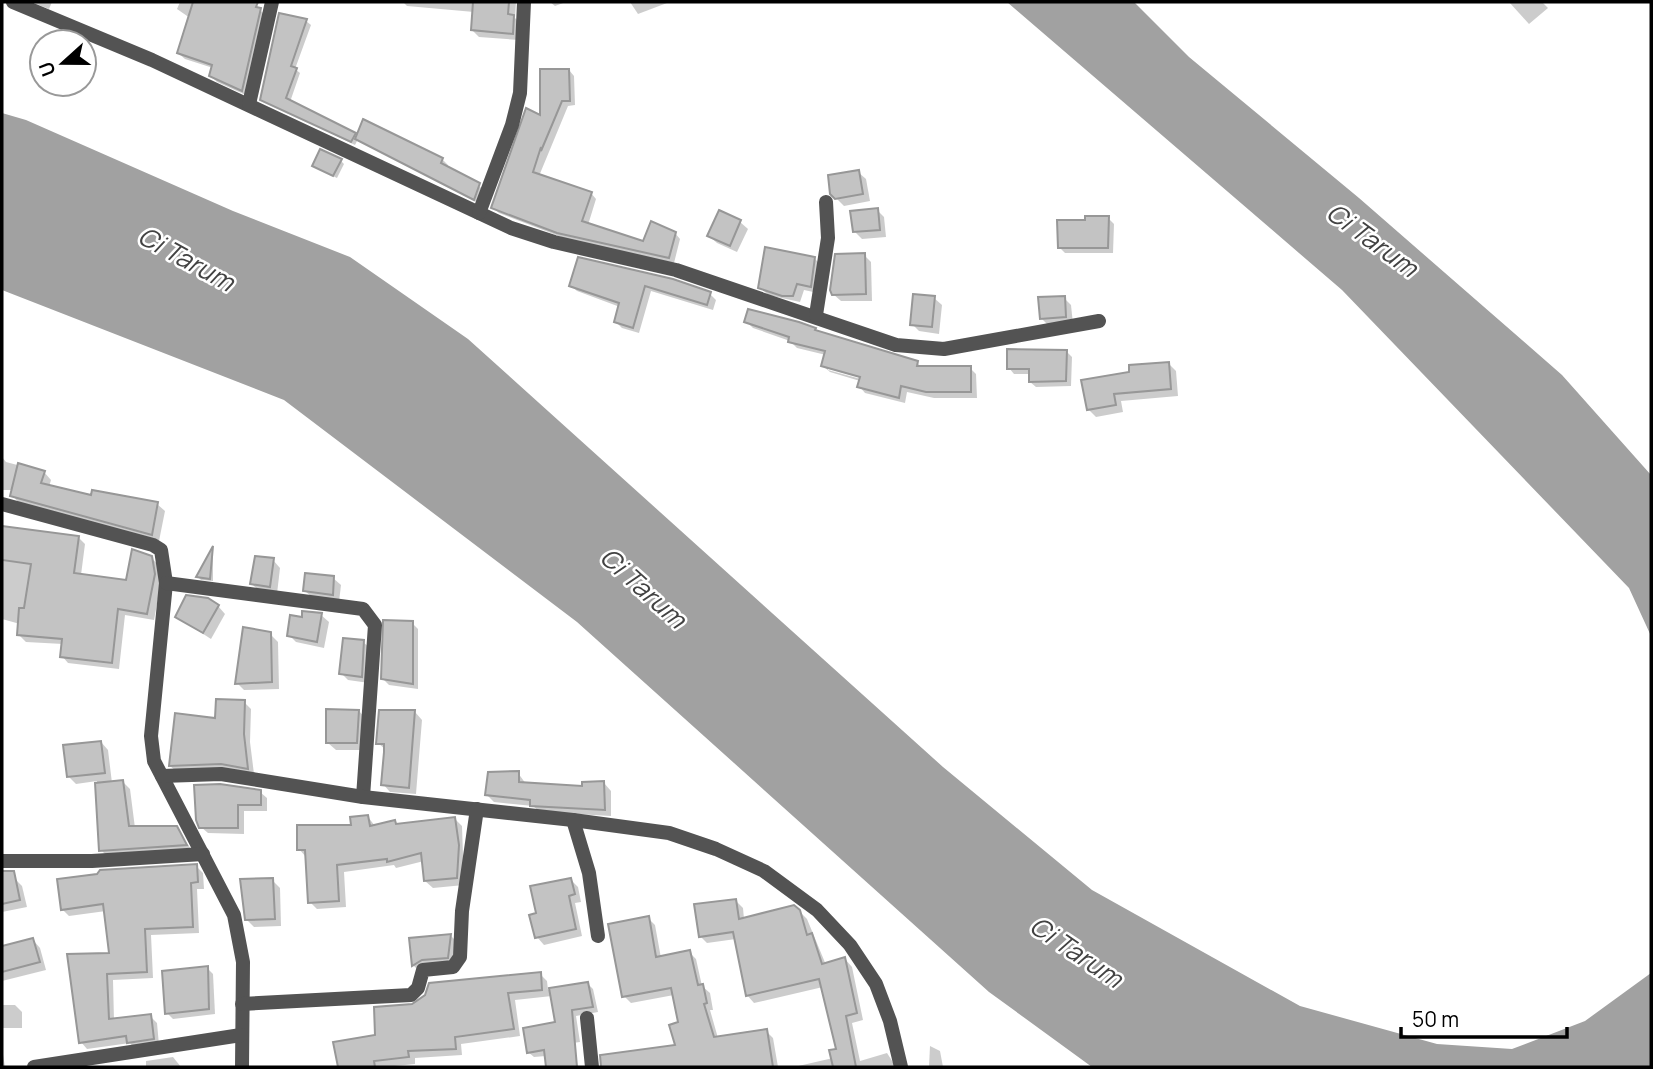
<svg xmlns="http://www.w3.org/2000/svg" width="1653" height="1069" viewBox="0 0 1653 1069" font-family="Manrope,sans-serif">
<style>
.water{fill:#a1a1a1}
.shadow{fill:#0003;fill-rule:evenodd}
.building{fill:#c3c3c3;stroke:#979797;stroke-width:2}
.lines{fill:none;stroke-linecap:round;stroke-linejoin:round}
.minor{stroke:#535353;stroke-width:14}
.labels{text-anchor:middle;stroke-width:5;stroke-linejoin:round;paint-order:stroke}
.water-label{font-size:26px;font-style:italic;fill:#424242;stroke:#fff}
</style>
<rect width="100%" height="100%" fill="#fff"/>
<g class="water">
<polygon points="1007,2 1134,2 1189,57 1359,198 1562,375 1651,475 1651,636 1629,588 1342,290"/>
<polygon points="2,113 26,120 233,211 350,257 468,339 943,767 1092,890 1300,1006 1437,1044 1512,1049 1585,1021 1651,973 1651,1067 1092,1067 989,992 577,622 284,400 2,290"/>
</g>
<g class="shadow">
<polygon points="31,2 52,2 49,9"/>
<polygon points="180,2 223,2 260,10 266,16 248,96 217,82 211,76 213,68 185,59 178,53 190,18 177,9"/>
<polygon points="403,2 516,2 515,18 520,23 519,40 479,37 472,30 474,12 407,6"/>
<polygon points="550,2 566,2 555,6"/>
<polygon points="630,2 666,2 667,3 638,14"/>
<polygon points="1509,2 1542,2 1548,8 1529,24"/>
<polygon points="306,21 311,25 295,69 300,73 290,102 358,137 442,159 448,165 447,168 485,190 480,204 358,139 355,145 262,99"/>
<polygon points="569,70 574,76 575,105 568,106 539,176 591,193 596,199 588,225 644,243 675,233 680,239 674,263 564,238 499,213 493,208"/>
<polygon points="341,161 344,164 337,178 318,169"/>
<polygon points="858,172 866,179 870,201 844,206 836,198"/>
<polygon points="877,210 884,217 886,237 862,239 854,231"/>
<polygon points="1108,218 1114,224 1113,253 1065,253 1059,247 1059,222"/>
<polygon points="740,222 748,229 737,252 717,243 709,236"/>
<polygon points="864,255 871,262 872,301 841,301 833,294"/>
<polygon points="814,258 822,266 818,293 804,290 800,302 768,295 760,287"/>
<polygon points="579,259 710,294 716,300 713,310 651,291 639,333 622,328 616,322 620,307 577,291 571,285"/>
<polygon points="934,298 942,305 939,334 919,331 912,324"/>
<polygon points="1064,298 1071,305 1073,324 1049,326 1042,319"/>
<path d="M 746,321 L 815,329 L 819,333 L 917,363 L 922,368 L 970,368 L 976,374 L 977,398 L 934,398 L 907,392 L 905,403 L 865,393 L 859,386 L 860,381 L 830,372 L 823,366 L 826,355 L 797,348 L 790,341 L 753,328 ZM 828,366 L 869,377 L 868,381 L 828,370 Z"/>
<polygon points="1067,352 1072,357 1071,386 1036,387 1030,382 1030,374 1014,374 1009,368"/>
<polygon points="1168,363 1176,371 1178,396 1121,401 1123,412 1096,417 1088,409 1083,382"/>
<polygon points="2,457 6,462 44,472 51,480 49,487 93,497 157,504 165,511 159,541 19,503 12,495 13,490 2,490"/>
<polygon points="2,528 78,537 85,544 81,575 127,582 151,557 158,565 161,582 154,620 125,615 119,669 68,663 62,656 63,644 26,642 19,635 20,624 2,619"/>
<polygon points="213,548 213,581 201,580 198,577"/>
<polygon points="273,560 280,568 277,594 259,591 252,584"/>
<polygon points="333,578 341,585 339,602 313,598 305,591"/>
<polygon points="218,606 225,614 211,639 177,617"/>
<polygon points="321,615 329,622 324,648 296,642 289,635 303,619"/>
<polygon points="412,623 418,629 418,689 389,685 383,679"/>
<polygon points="270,634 278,642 279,689 244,690 237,683"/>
<polygon points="363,642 371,649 369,683 348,680 341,673"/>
<polygon points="244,702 251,709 250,742 254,774 177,772 170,766 217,720"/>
<polygon points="359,711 366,719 364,750 336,750 328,743"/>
<polygon points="415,712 422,720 416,794 390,792 383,784 386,750 378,743"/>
<polygon points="101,742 108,750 112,783 123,782 130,789 135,828 176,828 193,852 109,858 101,850 97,781 76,784 68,776"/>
<polygon points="518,773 526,784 583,788 604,783 611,791 611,816 540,812 533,806 494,802 487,795"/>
<polygon points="260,792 267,798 267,811 244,811 244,834 208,833 201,827"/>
<polygon points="368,817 375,826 395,822 399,825 455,819 462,826 464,885 433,888 425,881 424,861 396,868 394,865 344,872 346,907 317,909 310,902 306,857 299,849 353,827"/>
<polygon points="196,866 203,873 204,889 197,889 199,933 151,935 153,978 113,980 114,1020 150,1016 157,1023 159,1045 135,1049 130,1043 87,1049 81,1042 111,955 106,911 69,916 62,909"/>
<polygon points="14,878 22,886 27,907 2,912 2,881"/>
<polygon points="272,880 280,888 281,926 254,927 246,919"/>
<polygon points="571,880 578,887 581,902 575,903 582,936 544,945 537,937 538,914"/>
<polygon points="735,900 743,908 744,919 799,911 807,919 826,965 845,959 852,967 863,1020 852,1023 860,1061 887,1053 896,1067 794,1067 833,1058 838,1050 823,987 754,1003 747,995 736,939 707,943 700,936"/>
<polygon points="648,918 655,925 661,958 689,952 696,959 702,986 710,993 713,1010 710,1010 718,1038 766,1031 773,1038 778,1067 618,1067 616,1055 677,1047 680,1024 674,995 631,1003 624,996"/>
<polygon points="451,936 458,943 455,965 421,973 414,966 411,940"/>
<polygon points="33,940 40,948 46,970 2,981 2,948"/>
<polygon points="207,968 213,974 215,1014 173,1019 167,1013"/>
<polygon points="540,974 547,981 548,990 587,983 593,989 598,1012 576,1016 580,1042 573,1043 576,1067 547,1067 546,1056 534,1057 528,1052 557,1023 552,996 515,1000 520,1036 461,1044 462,1055 415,1058 415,1064 385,1067 339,1067 335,1044 376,1037 413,1006"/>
<polygon points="2,1005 15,1005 22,1012 22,1028 2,1028"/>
<polygon points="930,1046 940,1051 943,1067 929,1067"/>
<polygon points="2,1048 5,1067 2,1067"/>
<polygon points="173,1057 181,1067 146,1067 146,1061"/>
</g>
<g class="building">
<polygon points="193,2 258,2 256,7 261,8 242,91 209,76 212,65 177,53"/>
<polygon points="473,2 509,2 508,14 514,15 513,34 471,30"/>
<polygon points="279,13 307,19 291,66 297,68 286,98 356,133 351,142 260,100"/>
<polygon points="540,69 569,69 570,101 562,101 541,151 541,147 533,172 592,192 582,221 643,241 651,221 676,232 669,258 557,233 491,208 526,108 540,115"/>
<polygon points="363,119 443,158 441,163 480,183 474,200 355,139"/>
<polygon points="320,149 342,159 333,176 312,166"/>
<polygon points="859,170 863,194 835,199 830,194 828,175"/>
<polygon points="878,208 880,230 853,232 850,211"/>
<polygon points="719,210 741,220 730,246 707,236"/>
<polygon points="1085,216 1109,216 1108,248 1058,248 1057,220 1085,220"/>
<polygon points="765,247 815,257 811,287 797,284 793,296 782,296 758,288"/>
<polygon points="865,253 866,294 832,295 830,290 835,254"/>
<polygon points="578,257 673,279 711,292 707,305 645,286 633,328 614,322 619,303 569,286"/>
<polygon points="913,294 935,296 932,327 910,325"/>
<polygon points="1065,296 1066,317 1040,319 1038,297"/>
<polygon points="748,309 799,322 816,328 815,330 918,361 917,366 971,366 971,392 926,392 901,386 899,398 857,387 860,377 821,366 825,351 788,342 789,337 744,322"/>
<polygon points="1007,349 1067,350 1066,381 1029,382 1029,369 1007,369"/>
<polygon points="1169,362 1171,389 1114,394 1116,405 1087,410 1081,380 1129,372 1129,365"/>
<polygon points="18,463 45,471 41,483 91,495 92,490 158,502 152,535 10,496"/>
<polygon points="2,526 79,536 74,573 126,580 132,549 152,556 155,574 147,614 118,609 112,663 60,657 62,639 17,635 19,608 24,608 31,564 2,560"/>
<polygon points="213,546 210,579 196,577"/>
<polygon points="255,556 274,558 270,587 250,584"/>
<polygon points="305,573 334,576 333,595 303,591"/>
<polygon points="186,595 208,598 219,605 203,633 175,617"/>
<polygon points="302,611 322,613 317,642 287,636 290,615 302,617"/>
<polygon points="383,620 413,621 413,684 381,679"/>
<polygon points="243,627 271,632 272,682 235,684"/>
<polygon points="343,638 364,640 362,677 339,674"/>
<polygon points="216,699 245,700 244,734 248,769 221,764 169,766 175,713 215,718"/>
<polygon points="326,709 359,710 357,743 326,743"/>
<polygon points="379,710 415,710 409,788 381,785 384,752 384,744 376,744"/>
<polygon points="101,741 105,773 67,777 63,745"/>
<polygon points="519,771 519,782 582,786 582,782 604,781 605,810 530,806 530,800 485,795 488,772"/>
<polygon points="123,780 129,826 177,826 187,845 99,851 95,783"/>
<polygon points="220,784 261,790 261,805 238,805 238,828 199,828 196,820 194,785"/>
<polygon points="368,815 370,826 395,820 396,824 455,817 459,845 457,878 424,881 421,853 387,862 387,859 337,865 339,901 308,903 305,850 297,850 297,825 351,825 350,817"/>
<polygon points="197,864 198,882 191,883 193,927 145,929 147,972 107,974 109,1019 151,1014 154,1039 127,1043 126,1036 79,1043 67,954 109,953 103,904 61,910 57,879 97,874 100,870"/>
<polygon points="2,871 14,871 20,900 2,904"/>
<polygon points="273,878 275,919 245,920 240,879"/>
<polygon points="571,878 575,894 569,896 576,929 535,938 529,915 536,913 530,886"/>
<polygon points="736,899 739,919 794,905 800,910 807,935 812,933 822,964 845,957 857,1013 846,1016 856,1067 833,1067 829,1050 836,1049 819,979 746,996 733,932 699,937 694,904"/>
<polygon points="649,916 656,957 690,950 698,985 703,984 707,1003 704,1004 714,1037 767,1029 773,1067 601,1067 600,1055 675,1045 669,1025 678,1022 671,988 622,997 608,924"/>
<polygon points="451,934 448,958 422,960 412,966 409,938"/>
<polygon points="33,938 40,962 2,972 2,946"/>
<polygon points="208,966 209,1009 165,1014 162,971"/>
<polygon points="541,972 542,990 508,993 514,1029 455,1037 456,1049 408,1051 409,1057 374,1061 375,1067 338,1067 333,1042 375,1035 374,1007 412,1004 425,995 429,983"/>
<polygon points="588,982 593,1007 572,1010 577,1067 546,1067 544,1050 527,1053 523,1028 555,1022 549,988"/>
</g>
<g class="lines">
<g class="minor">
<polyline points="13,2 152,60 511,228 554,242 676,270 896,345 944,349 1099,321"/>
<polyline points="249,104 272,2"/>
<polyline points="479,213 512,125 520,93 524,2"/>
<polyline points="816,315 828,238 826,202"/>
<polyline points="2,504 153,545 161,550 166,583 151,736 154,761 234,915 243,962 242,1067"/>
<polyline points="166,583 363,609 375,625 363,797"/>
<polyline points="162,776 221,774 363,797 573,820 669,833 716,849 764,871 817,910 850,945 876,984 890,1021 901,1067"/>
<polyline points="573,820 589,873 598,936"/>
<polyline points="2,861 92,861 203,854"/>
<polyline points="242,1004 411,995 418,988 423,970 453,967 460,957 462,911 477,809"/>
<polyline points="587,1018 592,1067"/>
<polyline points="34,1067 241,1035"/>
</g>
</g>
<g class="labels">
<g class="water-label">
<text transform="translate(1372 240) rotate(36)" y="9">Ci Tarum</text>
<text transform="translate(186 259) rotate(29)" y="9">Ci Tarum</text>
<text transform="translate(643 588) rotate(42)" y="9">Ci Tarum</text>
<text transform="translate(1076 952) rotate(34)" y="9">Ci Tarum</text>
</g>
</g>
<rect width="1653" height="1069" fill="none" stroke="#000000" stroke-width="7"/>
<g transform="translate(63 63) rotate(249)"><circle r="33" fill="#ffffff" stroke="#999999" stroke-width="2"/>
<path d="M0-5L12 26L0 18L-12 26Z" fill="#000000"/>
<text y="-10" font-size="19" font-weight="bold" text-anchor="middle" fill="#000000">U</text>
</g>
<path d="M1401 1027v10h166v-10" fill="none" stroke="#000000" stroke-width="3.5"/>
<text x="1412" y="1027" font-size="21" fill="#000000" stroke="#ffffff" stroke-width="5" paint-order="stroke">50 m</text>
</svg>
